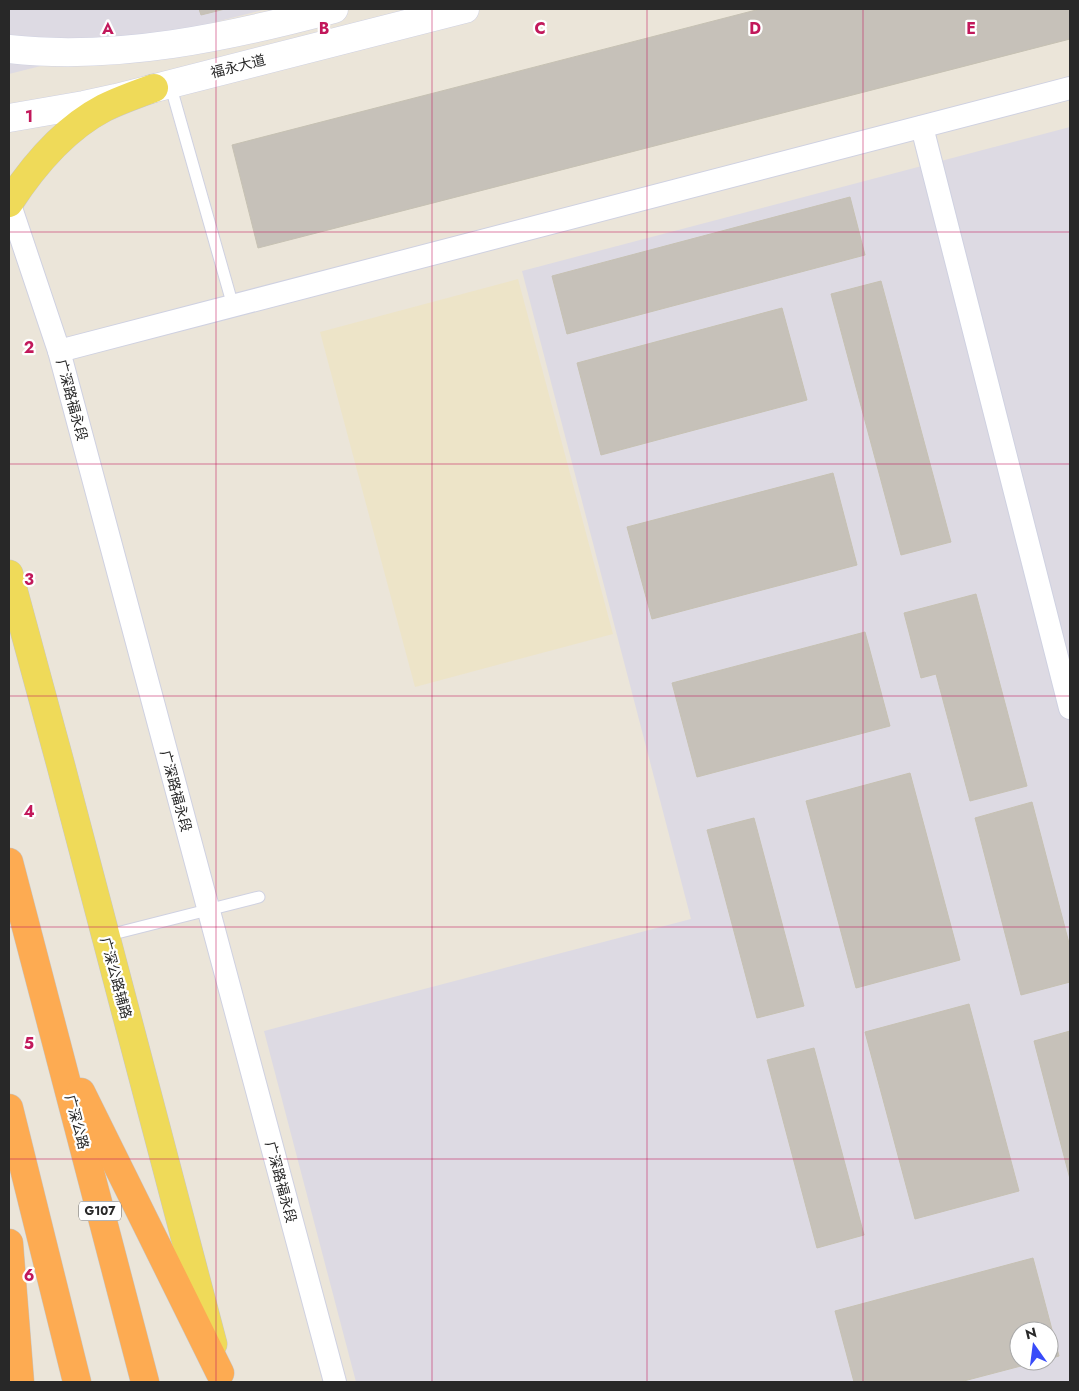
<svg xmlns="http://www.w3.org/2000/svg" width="1079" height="1391" viewBox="0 0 1079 1391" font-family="Jost,'Noto Sans SC',sans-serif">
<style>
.industrial{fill:#dddae3;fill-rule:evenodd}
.education{fill:#ede4c8}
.building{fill:#c6c1b9;stroke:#c6c1b3}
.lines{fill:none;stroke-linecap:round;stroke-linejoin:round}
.lane-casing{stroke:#cfd1e1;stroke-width:13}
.street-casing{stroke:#cfd1e1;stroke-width:24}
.secondary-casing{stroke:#cfd1e1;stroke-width:29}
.primary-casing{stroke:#c7c7c7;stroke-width:29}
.highway-casing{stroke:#c7c7c7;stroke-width:29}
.lane{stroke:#fff;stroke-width:11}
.street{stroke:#fff;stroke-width:22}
.secondary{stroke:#fff;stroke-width:28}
.primary{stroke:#efda59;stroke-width:28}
.highway{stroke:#fdab52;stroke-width:28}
.grid{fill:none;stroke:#c2185b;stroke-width:1;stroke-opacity:0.55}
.labels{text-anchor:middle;stroke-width:4.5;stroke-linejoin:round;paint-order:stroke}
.shield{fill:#fff;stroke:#686868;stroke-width:1}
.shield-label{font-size:12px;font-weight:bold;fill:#282828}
.street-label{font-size:14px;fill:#282828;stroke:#fff}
.grid-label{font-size:16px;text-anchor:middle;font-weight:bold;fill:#c2185b;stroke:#fff;stroke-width:4.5;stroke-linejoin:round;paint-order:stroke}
</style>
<rect width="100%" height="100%" fill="#ebe5d9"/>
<g class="industrial">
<polygon points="9,9 267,9 9,74"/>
<path d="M 1070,127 L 1070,1382 L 356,1382 L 264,1031 L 691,919 L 522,271 ZM 1019,1331 L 1049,1331 L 1049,1361 L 1019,1361 Z"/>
</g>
<polygon class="education" points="518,279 613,634 415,687 320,332"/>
<g class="building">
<polygon points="199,9 225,9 201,15"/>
<polygon points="760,9 1070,9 1070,39 258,248 232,145"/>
<polygon points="850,197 865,255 567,334 552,276"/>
<polygon points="881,281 951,542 901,555 831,294"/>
<polygon points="782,308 807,400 601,455 577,363"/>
<polygon points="833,473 857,565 652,619 627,527"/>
<polygon points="976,594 1027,786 970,801 936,674 921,678 904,613"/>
<polygon points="865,632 890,726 697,777 672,683"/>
<polygon points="910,773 960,960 856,988 806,801"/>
<polygon points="1032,802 1070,947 1070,982 1021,995 975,818"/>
<polygon points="754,818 804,1006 757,1018 707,830"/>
<polygon points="969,1004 1019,1191 915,1219 865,1032"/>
<polygon points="1070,1031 1070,1179 1034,1041"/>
<polygon points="814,1048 864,1235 817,1248 767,1060"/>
<polygon points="1033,1258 1059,1356 1049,1359 1049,1331 1019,1331 1019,1361 1040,1361 960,1382 854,1382 835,1311"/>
</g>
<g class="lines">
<g class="lane-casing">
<g id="lane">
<polyline points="170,84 233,306"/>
<polyline points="105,936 259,897"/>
</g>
</g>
<g class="street-casing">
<g id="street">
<polyline points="922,127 1070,708"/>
<polyline points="9,202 59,351 335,1382"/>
<polyline points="59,351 1070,88"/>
</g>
</g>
<g class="secondary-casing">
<g id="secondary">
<path d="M 9,49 C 118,61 229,37 334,9"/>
<polyline points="9,118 84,105 116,98 465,9"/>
</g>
</g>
<g class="primary-casing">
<g id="primary">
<path d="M 9,203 C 33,166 64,129 104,108 C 120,100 137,94 154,88"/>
<polyline points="9,574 61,766 213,1344"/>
</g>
</g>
<g class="highway-casing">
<g id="highway">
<polyline points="9,862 145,1382"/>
<polyline points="81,1092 220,1373"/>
<polyline points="9,1108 77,1382"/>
<polyline points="9,1243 20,1382"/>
</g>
</g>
<use href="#lane" class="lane"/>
<use href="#street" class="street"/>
<use href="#secondary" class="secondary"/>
<use href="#primary" class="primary"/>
<use href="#highway" class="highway"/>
</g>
<path class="grid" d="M 216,9 L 216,1382M 432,9 L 432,1382M 647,9 L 647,1382M 863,9 L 863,1382M 9,232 L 1070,232M 9,464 L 1070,464M 9,696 L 1070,696M 9,927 L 1070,927M 9,1159 L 1070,1159"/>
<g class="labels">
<rect class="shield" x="79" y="1201.5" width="42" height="19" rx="4"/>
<g class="shield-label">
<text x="100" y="1215">G107</text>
</g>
<g class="street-label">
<text transform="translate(238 66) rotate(-14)" y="5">福永大道</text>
<text transform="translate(72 400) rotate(75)" y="5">广深路福永段</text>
<text transform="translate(176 791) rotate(75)" y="5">广深路福永段</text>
<text transform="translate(116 978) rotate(75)" y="5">广深公路辅路</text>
<text transform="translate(77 1122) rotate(75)" y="5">广深公路</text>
<text transform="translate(281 1182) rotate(75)" y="5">广深路福永段</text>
</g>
</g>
<g class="grid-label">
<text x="108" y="34">A</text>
<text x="324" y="34">B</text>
<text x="540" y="34">C</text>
<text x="755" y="34">D</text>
<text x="971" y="34">E</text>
<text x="29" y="122">1</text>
<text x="29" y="353">2</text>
<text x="29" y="585">3</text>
<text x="29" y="817">4</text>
<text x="29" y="1049">5</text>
<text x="29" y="1281">6</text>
</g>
<rect width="1079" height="1391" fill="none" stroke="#282828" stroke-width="20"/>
<g transform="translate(1034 1346) rotate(346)"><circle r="24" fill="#ffffff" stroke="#a9a9a9"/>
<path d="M0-4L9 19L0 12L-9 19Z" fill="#384bf9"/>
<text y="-8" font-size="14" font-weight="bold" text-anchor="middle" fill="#282828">N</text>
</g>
</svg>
